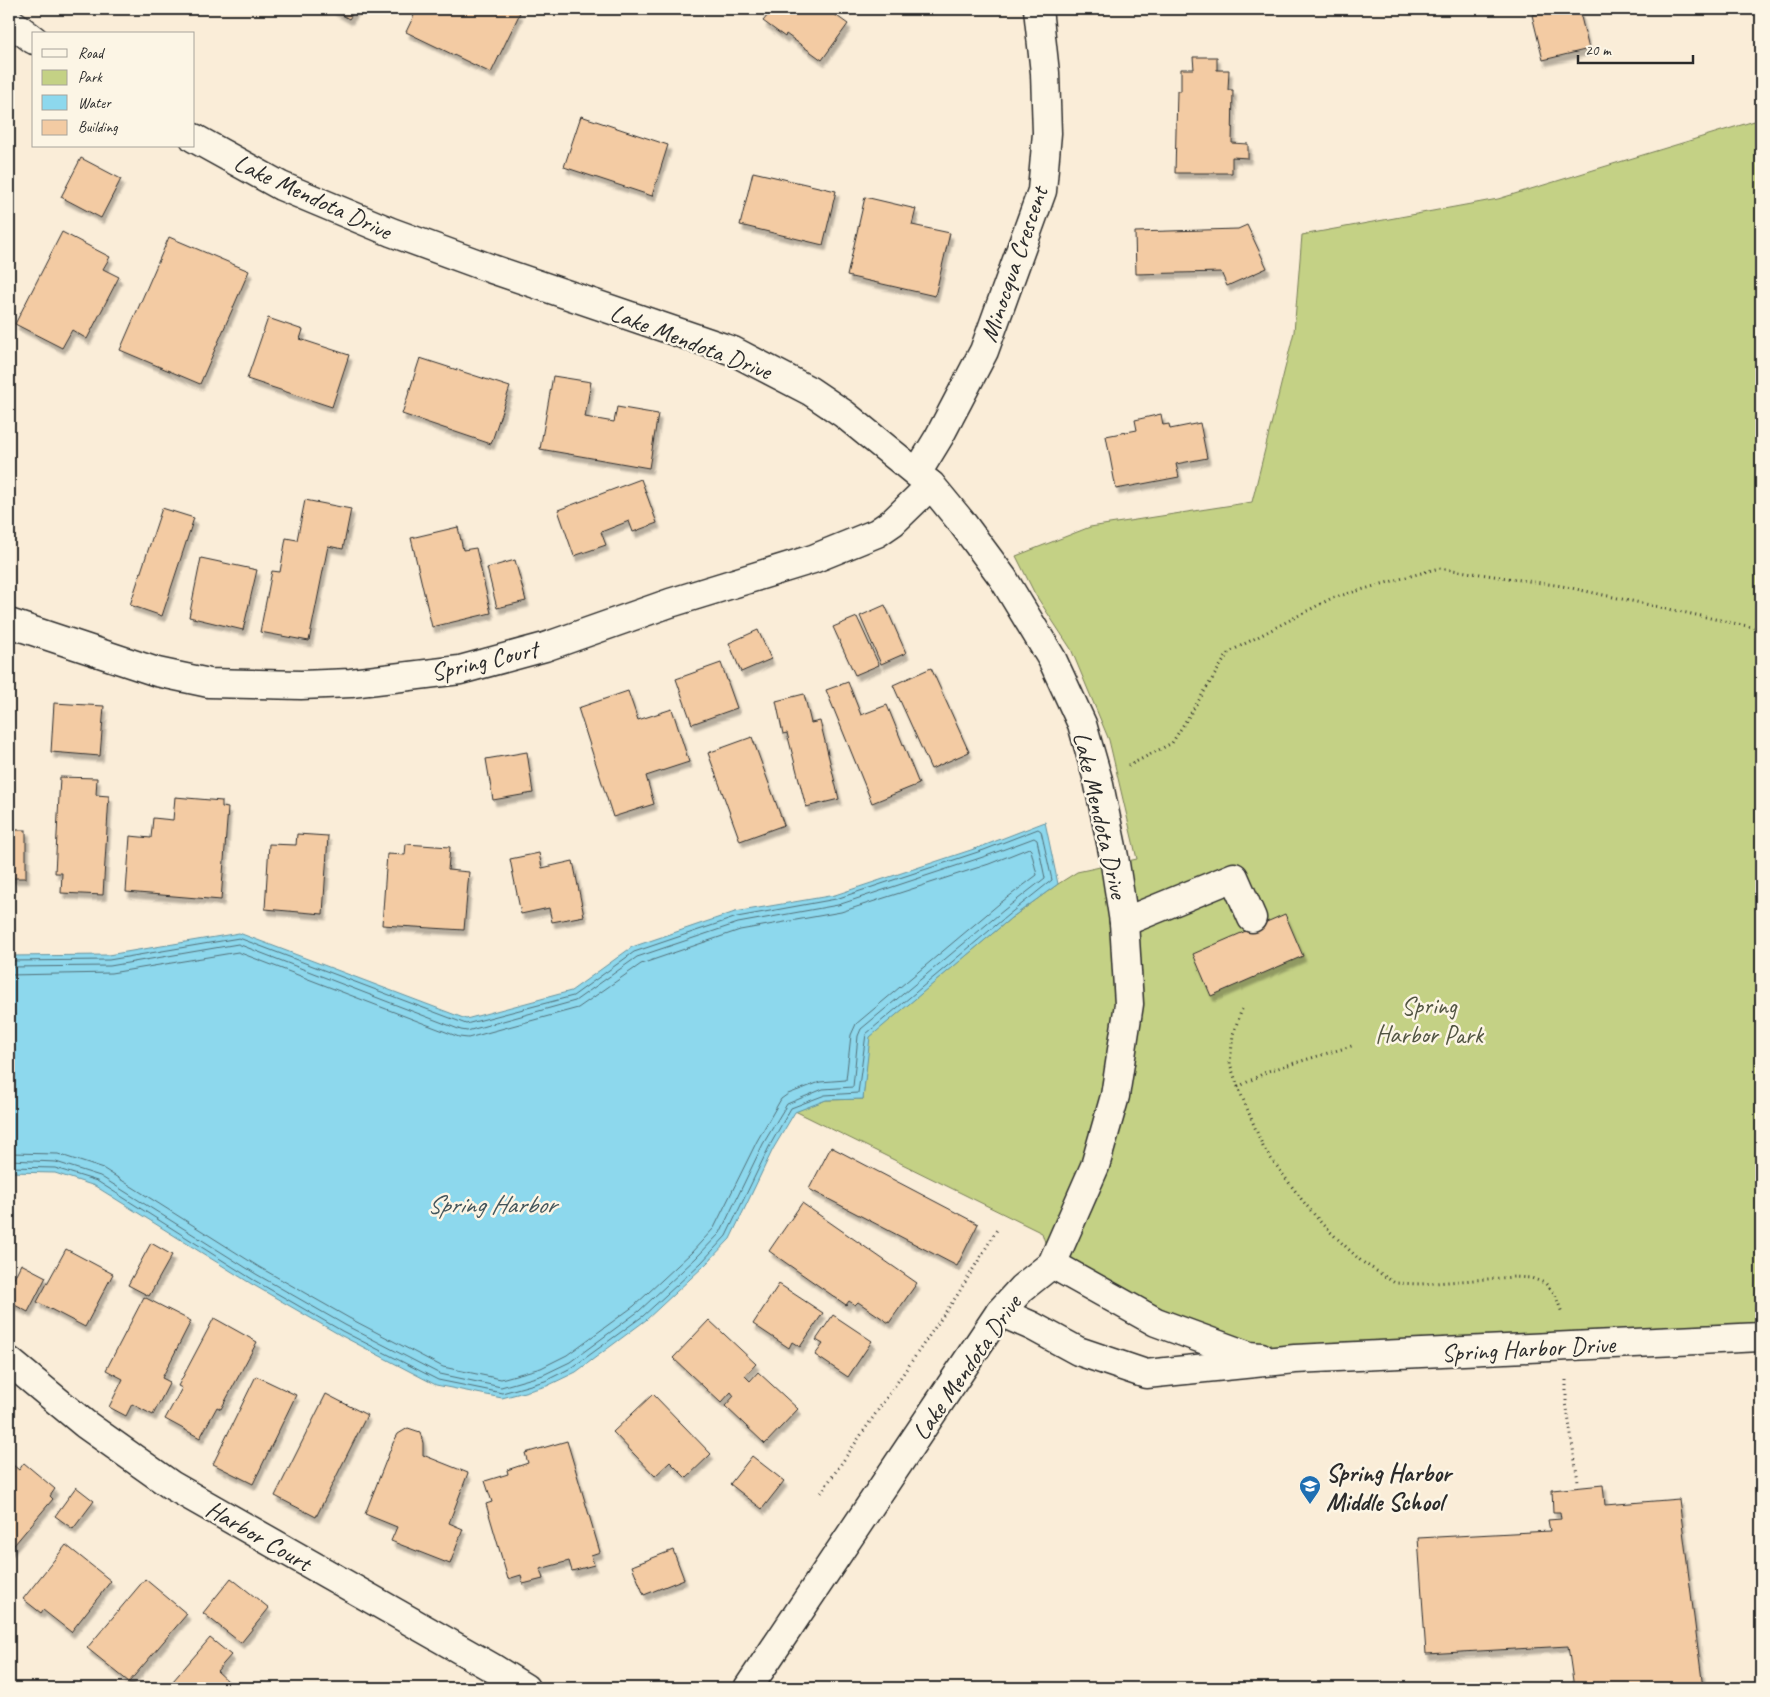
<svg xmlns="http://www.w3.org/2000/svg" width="1770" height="1697" viewBox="0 0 1770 1697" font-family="Caveat,sans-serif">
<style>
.green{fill:#c4d185;stroke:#787e58}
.water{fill:#8dd8ed;stroke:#66939f}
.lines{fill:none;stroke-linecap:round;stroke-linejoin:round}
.shore{stroke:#527079;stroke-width:1}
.building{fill:#f3cba3;stroke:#2b2b2b;filter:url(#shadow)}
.minor-casing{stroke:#2b2b2b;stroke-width:31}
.path{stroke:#2b2b2b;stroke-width:3;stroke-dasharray:1 4;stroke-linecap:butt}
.minor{stroke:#fcf5e5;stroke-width:28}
.labels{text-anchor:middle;stroke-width:5;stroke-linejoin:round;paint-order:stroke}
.street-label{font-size:25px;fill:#2b2b2b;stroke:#fcf5e5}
.park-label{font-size:25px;fill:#515442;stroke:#fcf5e5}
.poi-label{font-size:25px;font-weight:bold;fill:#2b2b2b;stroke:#fcf5e5;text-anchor:start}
.water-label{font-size:26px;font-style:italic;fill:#44565c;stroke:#fcf5e5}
</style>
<defs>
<filter id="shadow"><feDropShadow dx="3" dy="5.5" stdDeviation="1" flood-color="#0004"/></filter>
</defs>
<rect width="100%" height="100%" fill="#faedd8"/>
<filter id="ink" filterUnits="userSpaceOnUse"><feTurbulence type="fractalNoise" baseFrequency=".02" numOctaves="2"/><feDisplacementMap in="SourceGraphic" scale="10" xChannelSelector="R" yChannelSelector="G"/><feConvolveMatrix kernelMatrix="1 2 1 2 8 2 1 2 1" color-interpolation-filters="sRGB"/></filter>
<g filter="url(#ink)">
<polygon class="green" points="1761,119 1761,1337 1249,1356 1052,1264 1042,1233 795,1111 826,1100 863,1099 869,1037 1011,918 1058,884 1077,872 1137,859 1109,740 1071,649 1035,594 1016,556 1090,527 1252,502 1294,332 1302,235 1498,199"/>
<polygon class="water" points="1045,822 1058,884 1011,918 870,1037 863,1099 826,1100 795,1112 773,1149 730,1239 704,1266 646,1320 576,1372 547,1386 502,1398 436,1385 340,1335 250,1283 95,1186 55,1173 9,1172 9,956 108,955 239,933 466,1019 571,991 632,947 735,912 835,895 983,846"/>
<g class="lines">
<g class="shore">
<polyline points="9,961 109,960 239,938 466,1024 573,996 634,952 737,917 836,899 984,850 1038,829 1041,831 1052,880 1008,915 866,1034 858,1093 825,1095 791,1108 769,1147 726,1236 701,1263 643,1316 573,1367 545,1381 502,1393 438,1380 342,1331 252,1279 97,1181 55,1168 9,1167"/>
<polyline points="9,967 110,966 238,944 461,1030 467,1031 575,1001 637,957 738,923 838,905 986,856 1034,838 1037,840 1045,878 1004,910 861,1029 858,1036 853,1087 823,1089 787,1104 763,1144 720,1233 696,1258 639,1311 570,1362 543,1375 501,1387 440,1374 345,1325 256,1274 100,1176 56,1162 9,1160"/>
<polyline points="9,975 111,973 238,952 459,1037 468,1038 578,1008 641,964 740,930 841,912 989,864 1029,848 1031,850 1037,875 999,904 856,1024 851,1035 846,1080 820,1082 788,1094 781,1099 757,1141 714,1228 691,1253 634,1306 567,1355 541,1368 501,1379 443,1367 349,1318 259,1267 104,1169 58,1154 9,1153"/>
</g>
</g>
<g class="building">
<polygon points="332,9 356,9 349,19"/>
<polygon points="417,9 510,9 520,13 491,73 406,32"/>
<polygon points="760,9 827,9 848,24 822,60 786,34 785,37 763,21 768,15"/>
<polygon points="1559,9 1579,9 1589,49 1543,60 1532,15"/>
<polygon points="1193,57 1217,57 1217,70 1229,70 1228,90 1233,90 1232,143 1248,144 1248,158 1232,157 1232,173 1175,173 1177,91 1181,91 1181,69 1194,69"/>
<polygon points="581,116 668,145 652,196 564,167"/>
<polygon points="81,158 121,179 101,218 61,197"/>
<polygon points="753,172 836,191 823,245 740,225"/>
<polygon points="865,197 916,209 912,225 950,233 935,296 847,276"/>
<polygon points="1247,225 1267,268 1227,286 1221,272 1136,274 1135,232 1238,229"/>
<polygon points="62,232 110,257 103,269 119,277 87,339 72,330 62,348 15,324"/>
<polygon points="169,237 249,271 200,384 120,350"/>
<polygon points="268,318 303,330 300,339 349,355 332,407 247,379"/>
<polygon points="420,358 510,387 491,444 402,414"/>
<polygon points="553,376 591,382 585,417 614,422 617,407 658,414 649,468 540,449"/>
<polygon points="1161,414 1163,425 1169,424 1170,429 1200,423 1207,458 1176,464 1179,477 1116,489 1106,436 1137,430 1135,420"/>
<polygon points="641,479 657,523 633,532 629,521 601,532 606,545 574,556 558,510"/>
<polygon points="305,500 351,509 343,549 328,546 309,641 260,632 272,571 280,572 286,538 297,540"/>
<polygon points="162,508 194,518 162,616 130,605"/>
<polygon points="458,527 463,550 476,548 491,613 432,627 411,538"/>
<polygon points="201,558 257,570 243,630 189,617"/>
<polygon points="515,560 526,601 497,608 487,568"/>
<polygon points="885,605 906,653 881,664 860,616"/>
<polygon points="857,617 879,665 855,675 833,627"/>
<polygon points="758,630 771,659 741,672 729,643"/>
<polygon points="721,663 737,708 692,724 676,679"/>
<polygon points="931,668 969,752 931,769 893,685"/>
<polygon points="848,682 861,715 887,705 919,784 872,803 826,690"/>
<polygon points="628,691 638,720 672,709 689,762 646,776 654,804 613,817 578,708"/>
<polygon points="804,694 811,723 820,721 839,799 806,807 787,733 783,734 776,701"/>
<polygon points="54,703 104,706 100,756 51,752"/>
<polygon points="752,737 784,825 740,841 708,753"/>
<polygon points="527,752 533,793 493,800 486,759"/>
<polygon points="60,777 97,778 96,795 109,796 103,895 61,893 62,873 55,873"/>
<polygon points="175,797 222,801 222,807 228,808 221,900 126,892 130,836 151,838 153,818 173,820"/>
<rect x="9" y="830" width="17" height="48"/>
<polygon points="297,834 328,836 323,914 265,909 269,844 296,845"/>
<polygon points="406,844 450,847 448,870 469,872 464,930 382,925 387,854 405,855"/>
<polygon points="539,853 542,868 573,861 584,916 552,922 549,908 521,914 510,859"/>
<polygon points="1285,914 1303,956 1211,996 1193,954"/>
<polygon points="831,1147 978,1224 957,1266 809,1189"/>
<polygon points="802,1203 917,1283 889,1323 858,1302 855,1305 849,1301 846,1305 769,1251"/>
<polygon points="151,1243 172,1255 149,1296 128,1285"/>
<polygon points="66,1249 113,1274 85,1327 37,1302"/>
<polygon points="21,1264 46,1277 28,1312 9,1302 9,1288"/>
<polygon points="779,1284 823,1313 800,1347 792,1342 789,1348 753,1324"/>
<polygon points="144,1297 191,1321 162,1378 170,1382 153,1415 132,1404 126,1416 109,1407 123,1379 106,1370"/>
<polygon points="833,1315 872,1341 848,1377 815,1355 823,1344 816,1340"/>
<polygon points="214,1318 257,1342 221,1409 217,1407 200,1438 165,1419 182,1388 178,1386"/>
<polygon points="709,1320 756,1364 745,1376 750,1381 758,1372 798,1409 765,1444 725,1406 734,1396 731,1392 721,1403 673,1358"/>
<polygon points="256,1376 296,1395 253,1484 213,1464"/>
<polygon points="326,1394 367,1415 316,1517 275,1496"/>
<polygon points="653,1394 711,1454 686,1478 670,1462 655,1476 613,1432"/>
<polygon points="408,1428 420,1432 423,1443 423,1455 468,1473 449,1523 463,1529 450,1564 391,1541 397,1527 365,1514 393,1443 398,1434"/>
<polygon points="567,1441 600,1552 591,1555 594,1565 572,1571 569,1561 540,1569 543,1579 523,1584 521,1575 508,1579 486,1504 492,1502 485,1481 508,1474 507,1470 528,1463 525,1453"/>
<polygon points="752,1456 784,1481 762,1509 730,1484"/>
<polygon points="24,1463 55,1489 50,1496 53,1499 9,1551 9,1470 13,1465 19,1470"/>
<polygon points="1603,1485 1605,1505 1679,1499 1703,1688 1574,1688 1568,1646 1426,1654 1418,1538 1550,1531 1548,1520 1561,1519 1560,1512 1553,1512 1552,1490"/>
<polygon points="76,1487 94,1501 73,1529 55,1516"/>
<polygon points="66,1545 111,1581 71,1632 43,1610 41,1613 23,1599"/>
<polygon points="673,1550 684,1579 644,1595 632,1566"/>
<polygon points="231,1578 269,1608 241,1643 203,1613"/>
<polygon points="145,1579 187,1614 129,1682 87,1648"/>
<polygon points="210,1638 231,1655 217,1671 229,1682 224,1688 167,1688"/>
</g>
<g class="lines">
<g class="minor-casing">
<g id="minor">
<polyline points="9,21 34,40"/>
<polyline points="194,138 281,186 391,232 492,269 733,351 810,391 844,414 931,485 963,524 1003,578 1052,659 1082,724 1098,780 1114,857 1124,922 1129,1004 1115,1096 1095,1166 1052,1264 1022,1288 1000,1312 748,1688"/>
<polyline points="917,473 939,437 984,351 1042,191 1047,133 1045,73 1038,9"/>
<polyline points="9,623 157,672 209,683 301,685 351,683 460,670 545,647 670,603 813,559 877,533 893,522 931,485"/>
<polyline points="1124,922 1234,877 1252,918"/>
<polyline points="1052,1264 1156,1322 1249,1356 1261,1357"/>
<polyline points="1000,1312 1032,1326 1078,1351 1146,1374 1295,1359 1761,1337"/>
<polyline points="9,1361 85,1424 171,1485 491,1667 525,1688"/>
</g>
</g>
<g class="path">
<polyline points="1128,766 1172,743 1229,652 1332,598 1439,568 1562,586 1761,629"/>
<polyline points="1242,1009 1233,1034 1230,1064 1238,1087 1264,1149 1302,1200 1323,1225 1361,1261 1395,1283 1421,1284 1514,1277 1531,1278 1545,1283 1555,1294 1562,1313"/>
<polyline points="1238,1087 1268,1071 1355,1045"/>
<polyline points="1566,1380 1566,1402 1578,1481"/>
<polyline points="821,1493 958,1294 998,1228"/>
</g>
<use href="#minor" class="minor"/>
</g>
</g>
<defs>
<g id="school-pin" transform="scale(1.125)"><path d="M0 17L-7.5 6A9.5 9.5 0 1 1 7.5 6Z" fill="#1f6fb2" stroke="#fcf5e5"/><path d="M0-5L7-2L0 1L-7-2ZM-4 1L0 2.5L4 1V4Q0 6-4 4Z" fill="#fff"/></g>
</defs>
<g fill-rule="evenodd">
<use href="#school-pin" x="1310" y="1486"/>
</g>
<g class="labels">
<g class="street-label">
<text transform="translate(313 196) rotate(25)" y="9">Lake Mendota Drive</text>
<text transform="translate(1013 264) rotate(-71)" y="9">Minocqua Crescent</text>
<text transform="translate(691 341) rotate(21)" y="9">Lake Mendota Drive</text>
<text transform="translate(484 660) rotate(-13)" y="9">Spring Court</text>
<text transform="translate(1101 815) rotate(77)" y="9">Lake Mendota Drive</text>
<text transform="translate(1528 1348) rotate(-3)" y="9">Spring Harbor Drive</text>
<text transform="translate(966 1367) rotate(-55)" y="9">Lake Mendota Drive</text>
<text transform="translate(259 1535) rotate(30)" y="9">Harbor Court</text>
</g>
<g class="park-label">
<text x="1429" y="1014">Spring<tspan x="1429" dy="29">Harbor Park</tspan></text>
</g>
<g class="poi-label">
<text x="1326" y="1481">Spring Harbor<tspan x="1326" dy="29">Middle School</tspan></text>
</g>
<g class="water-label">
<text x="491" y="1213">Spring Harbor</text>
</g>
</g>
<rect width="1770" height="1697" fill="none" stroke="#fcf5e5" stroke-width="30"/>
<rect x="15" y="15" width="1740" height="1667" fill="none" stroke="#2b2b2b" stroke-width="2" filter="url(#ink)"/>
<rect x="32" y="32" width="162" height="115" fill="#fcf5e5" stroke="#a8a49b"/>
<rect x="42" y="49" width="25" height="8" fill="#fcf5e5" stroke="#a8a49b"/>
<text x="78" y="58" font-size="15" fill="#2b2b2b">Road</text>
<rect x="42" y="70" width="25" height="15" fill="#c4d185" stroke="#a8a49b"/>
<text x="78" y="82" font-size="15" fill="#2b2b2b">Park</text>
<rect x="42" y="95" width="25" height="15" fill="#8dd8ed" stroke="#a8a49b"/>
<text x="78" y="108" font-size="15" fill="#2b2b2b">Water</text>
<rect x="42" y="120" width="25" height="15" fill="#f3cba3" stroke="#a8a49b"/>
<text x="78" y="132" font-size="15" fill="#2b2b2b">Building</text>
<path d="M1578 55v8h115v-8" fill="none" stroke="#2b2b2b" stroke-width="2.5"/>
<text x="1585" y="55" font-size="15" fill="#2b2b2b" stroke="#fcf5e5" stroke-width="4" paint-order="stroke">20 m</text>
</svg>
